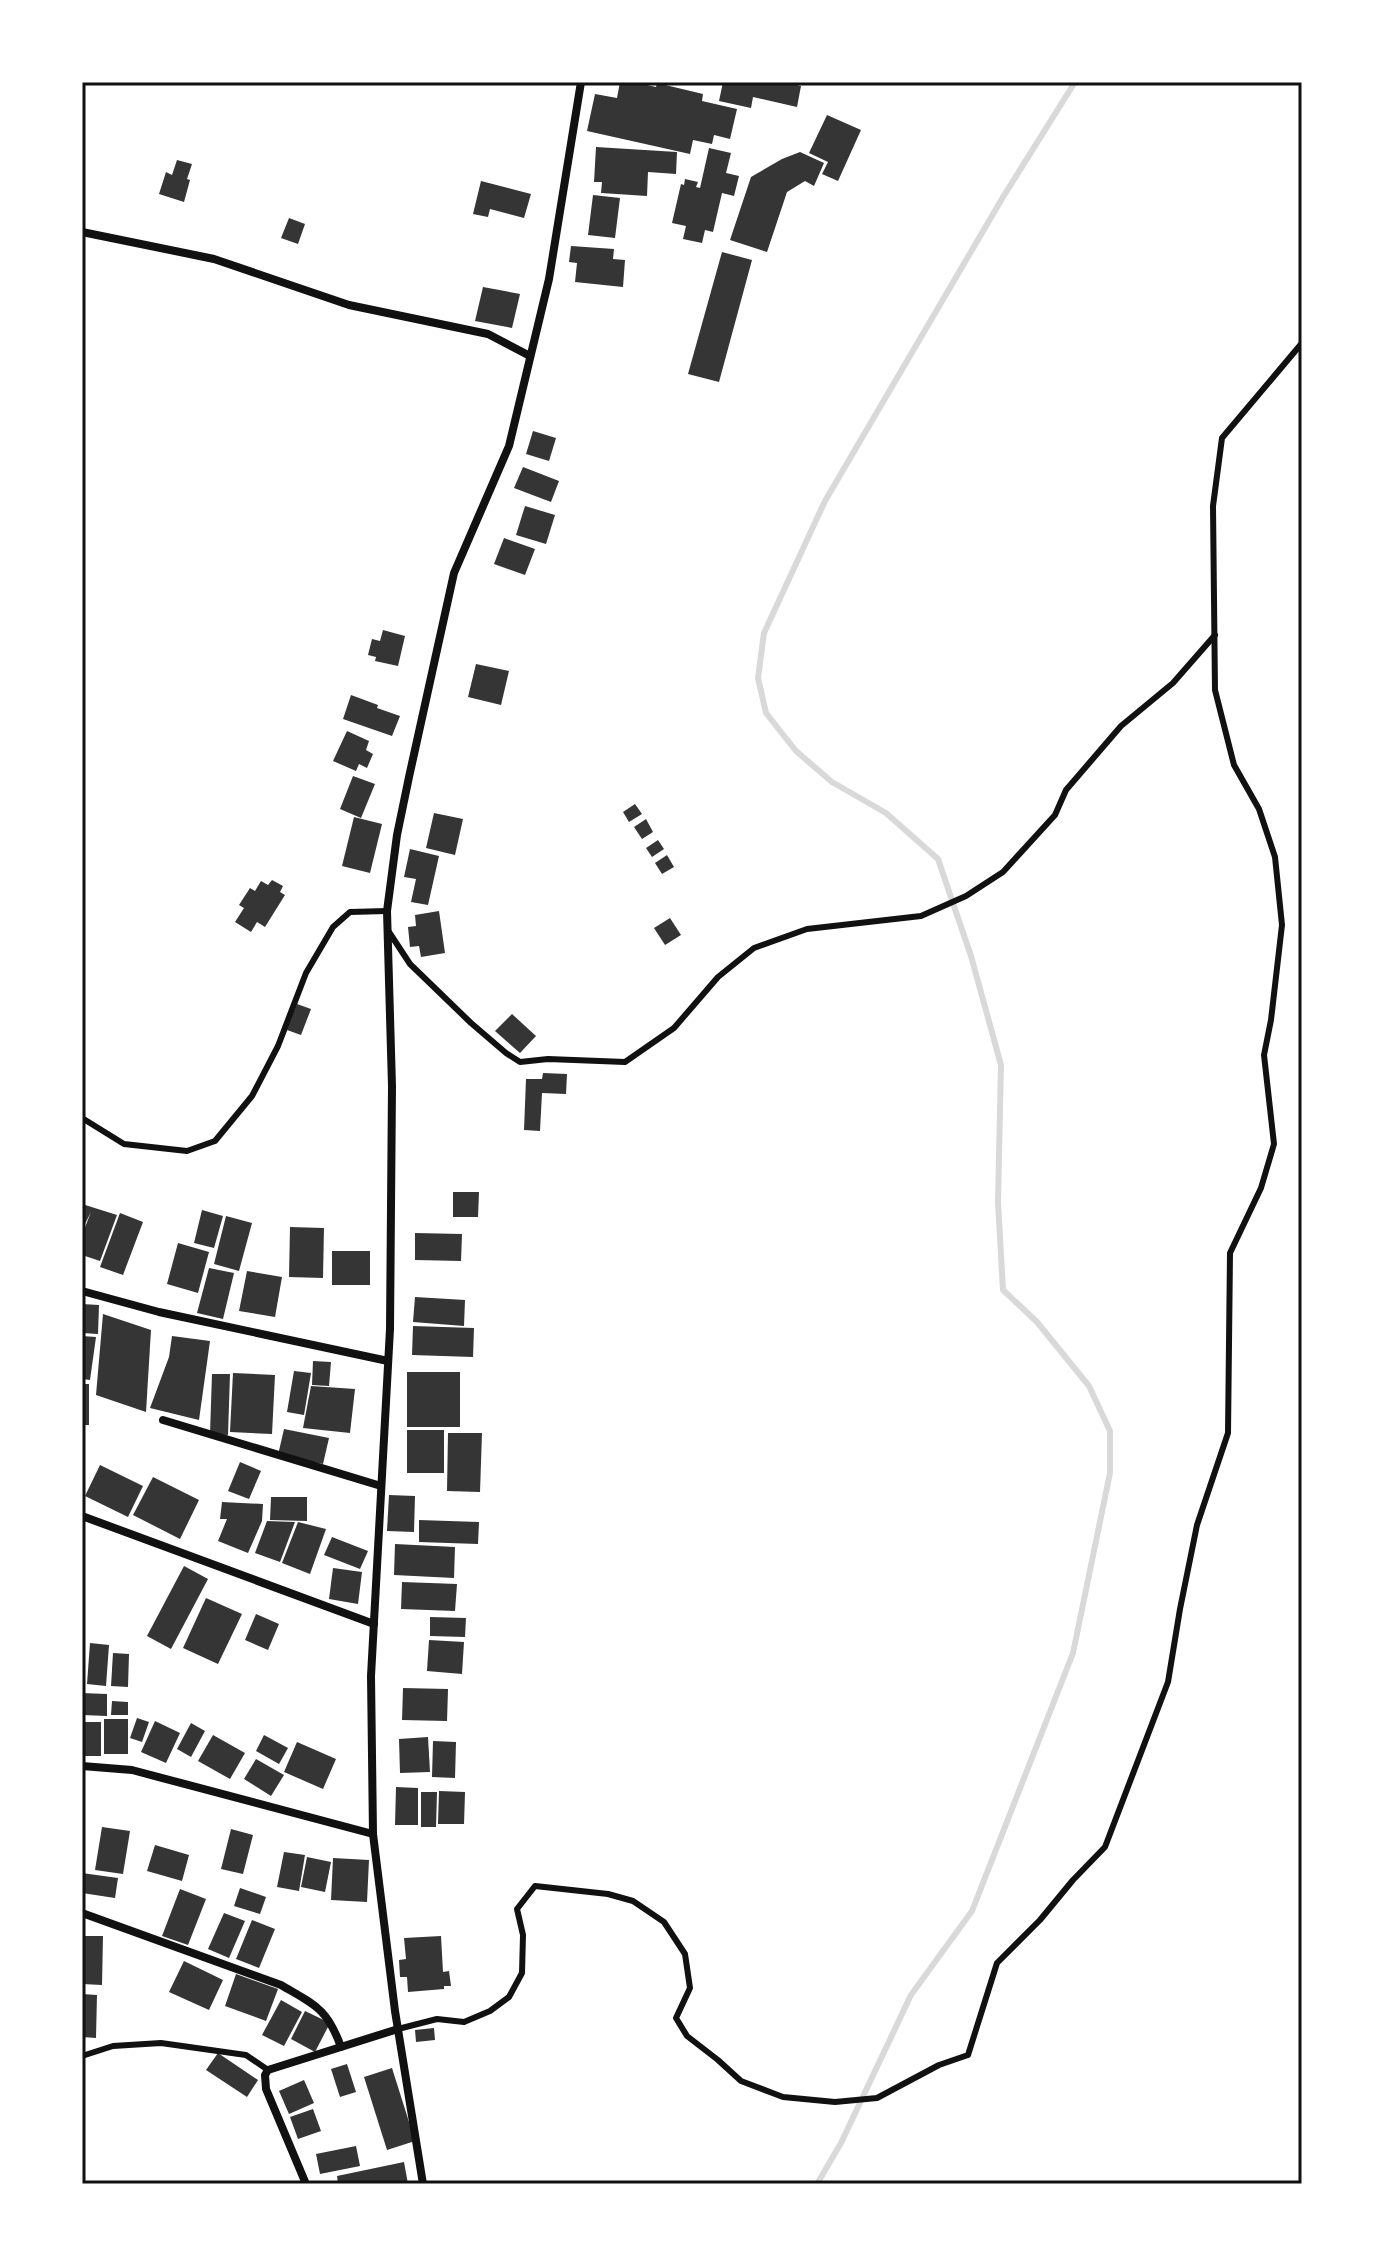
<svg xmlns="http://www.w3.org/2000/svg" width="1384" height="2266" viewBox="0 0 1384 2266" font-family="'IBM Plex Sans',sans-serif">
<style>
.lines{fill:none;stroke-linecap:round;stroke-linejoin:round}
.stream{stroke:#d9d9d9;stroke-width:6}
.building{fill:#353535}
.service{stroke:#111;stroke-width:6}
.minor{stroke:#111;stroke-width:8}
.neatline{fill:none;stroke:#111;stroke-width:3}
</style>
<rect width="100%" height="100%" fill="#fff"/>
<g class="lines">
<polyline class="stream" points="817,2184 841,2143 911,1995 972,1911 1073,1653 1110,1473 1110,1431 1089,1386 1037,1322 1003,1290 998,1202 1001,1065 971,956 938,859 886,813 832,782 796,751 766,713 758,678 764,633 825,501 1003,197 1075,82"/>
</g>
<g class="building">
<polygon points="620,82 634,82 656,87 657,83 703,94 702,101 737,109 730,139 714,135 712,144 693,140 690,154 587,131 595,94 617,98"/>
<polygon points="723,82 785,82 801,86 797,107 753,97 751,108 719,101"/>
<polygon points="827,115 861,130 838,181 822,174 828,162 809,153"/>
<polygon points="596,147 677,152 676,174 648,172 647,196 601,193 602,182 594,182"/>
<polygon points="709,148 731,153 726,173 739,176 734,196 722,193 713,232 705,230 702,243 683,239 686,226 672,223 681,184 684,185 685,179 698,182 696,187 700,188"/>
<polygon points="800,152 824,163 814,186 805,181 787,192 767,252 730,240 751,177 782,159"/>
<polygon points="177,160 192,164 187,179 190,180 184,202 159,194 166,172 172,175"/>
<polygon points="481,181 531,194 524,218 490,209 488,217 473,214"/>
<polygon points="593,195 620,198 615,238 588,235"/>
<polygon points="289,218 305,224 298,244 281,238"/>
<polygon points="571,246 614,249 613,259 625,260 623,287 575,282 577,263 569,262"/>
<polygon points="722,252 752,260 719,382 688,374"/>
<polygon points="483,287 520,294 512,328 475,321"/>
<polygon points="533,431 556,438 549,461 526,454"/>
<polygon points="523,467 559,481 551,502 514,488"/>
<polygon points="525,506 555,515 546,544 516,535"/>
<polygon points="504,538 535,549 525,575 494,564"/>
<polygon points="383,630 405,636 398,666 375,661 376,657 368,655 372,639 380,641"/>
<polygon points="476,664 509,671 501,705 468,697"/>
<polygon points="351,695 378,705 377,708 400,716 392,736 343,719"/>
<polygon points="347,731 369,741 366,750 373,754 367,768 359,764 356,771 333,761"/>
<polygon points="353,776 375,784 361,818 340,809"/>
<polygon points="635,804 642,814 629,822 623,812"/>
<polygon points="434,813 463,819 455,855 426,848"/>
<polygon points="354,817 382,824 370,873 342,866"/>
<polygon points="646,819 653,832 642,839 634,827"/>
<polygon points="658,840 664,849 652,857 646,848"/>
<polygon points="410,849 439,856 428,905 411,902 416,879 404,877"/>
<polygon points="667,855 674,867 662,874 655,863"/>
<polygon points="272,880 283,886 280,892 285,895 265,927 257,922 251,932 235,922 244,908 239,905 250,888 255,891 261,881 268,885"/>
<polygon points="439,911 445,953 421,957 419,946 410,947 408,927 416,926 415,915"/>
<polygon points="670,918 681,935 665,945 654,928"/>
<polygon points="297,1004 311,1009 301,1035 287,1030"/>
<polygon points="512,1014 536,1036 520,1053 495,1031"/>
<polygon points="543,1073 567,1074 566,1094 542,1093 540,1131 524,1130 526,1079 542,1079"/>
<polygon points="453,1192 479,1192 478,1217 453,1217"/>
<polygon points="82,1204 117,1215 100,1261 82,1255 82,1235 91,1212 82,1230"/>
<polygon points="202,1210 223,1216 214,1248 194,1243"/>
<polygon points="120,1213 143,1222 123,1275 100,1267"/>
<polygon points="226,1216 252,1223 239,1271 214,1264"/>
<polygon points="290,1227 324,1228 323,1278 289,1277"/>
<polygon points="415,1233 462,1234 461,1261 415,1260"/>
<polygon points="178,1243 209,1252 198,1293 167,1284"/>
<rect x="332" y="1251" width="38" height="34"/>
<polygon points="209,1268 234,1273 223,1319 197,1313"/>
<polygon points="247,1271 282,1277 275,1317 239,1311"/>
<polygon points="415,1297 465,1300 464,1326 413,1322"/>
<polygon points="82,1304 99,1305 98,1334 82,1333"/>
<polygon points="103,1314 151,1330 146,1412 96,1395"/>
<polygon points="413,1326 474,1328 473,1357 412,1355"/>
<polygon points="82,1336 96,1337 90,1380 82,1379"/>
<polygon points="172,1336 210,1341 199,1420 150,1408 169,1357"/>
<polygon points="313,1361 331,1362 329,1386 312,1385"/>
<polygon points="294,1371 311,1373 304,1415 287,1412"/>
<rect x="407" y="1372" width="53" height="55"/>
<polygon points="233,1373 275,1375 272,1434 230,1432"/>
<polygon points="212,1374 230,1374 228,1435 210,1434"/>
<rect x="82" y="1384" width="7" height="41"/>
<polygon points="311,1386 355,1389 350,1433 303,1428"/>
<polygon points="284,1429 329,1438 323,1464 278,1455"/>
<rect x="407" y="1430" width="37" height="43"/>
<polygon points="448,1433 482,1433 480,1492 447,1491"/>
<polygon points="240,1462 261,1471 249,1499 228,1491"/>
<polygon points="100,1465 143,1486 128,1517 85,1496"/>
<polygon points="153,1477 199,1500 180,1539 133,1515"/>
<polygon points="389,1495 415,1496 414,1532 387,1531"/>
<polygon points="271,1497 307,1497 307,1521 270,1520"/>
<polygon points="222,1502 263,1504 262,1521 248,1553 218,1541 227,1519 220,1519"/>
<polygon points="419,1520 479,1522 478,1544 419,1542"/>
<polygon points="267,1521 295,1522 280,1562 255,1553"/>
<polygon points="298,1522 326,1529 310,1574 282,1563"/>
<polygon points="332,1537 368,1551 360,1569 324,1555"/>
<polygon points="395,1544 455,1547 454,1578 394,1575"/>
<polygon points="184,1566 208,1579 171,1649 147,1636"/>
<polygon points="333,1568 362,1572 358,1604 329,1599"/>
<polygon points="402,1582 457,1584 455,1611 401,1609"/>
<polygon points="206,1598 242,1614 218,1664 183,1648"/>
<polygon points="256,1614 279,1624 268,1650 245,1640"/>
<polygon points="430,1617 466,1618 465,1637 430,1636"/>
<polygon points="429,1640 464,1642 462,1674 427,1671"/>
<polygon points="90,1643 109,1645 106,1686 87,1684"/>
<polygon points="113,1653 129,1654 128,1687 111,1686"/>
<polygon points="403,1688 448,1689 447,1721 402,1720"/>
<polygon points="82,1693 107,1694 107,1716 82,1715"/>
<polygon points="112,1701 128,1702 128,1715 111,1715"/>
<polygon points="137,1718 149,1722 142,1742 130,1738"/>
<rect x="104" y="1719" width="24" height="35"/>
<polygon points="155,1721 180,1733 166,1763 141,1752"/>
<rect x="82" y="1722" width="19" height="34"/>
<polygon points="191,1723 205,1731 191,1757 177,1749"/>
<polygon points="213,1735 245,1753 230,1779 198,1761"/>
<polygon points="264,1735 288,1748 279,1764 256,1751"/>
<polygon points="428,1737 430,1772 400,1773 399,1739"/>
<polygon points="433,1741 456,1742 455,1778 432,1777"/>
<polygon points="297,1742 336,1759 323,1789 284,1772"/>
<polygon points="256,1759 284,1775 271,1796 244,1779"/>
<polygon points="396,1787 418,1788 418,1825 395,1825"/>
<polygon points="439,1791 465,1792 464,1824 438,1824"/>
<polygon points="421,1792 437,1792 436,1827 421,1827"/>
<polygon points="102,1827 130,1831 123,1874 95,1870"/>
<polygon points="231,1829 253,1835 243,1874 221,1869"/>
<polygon points="155,1845 189,1855 182,1881 147,1871"/>
<polygon points="284,1852 305,1855 299,1891 277,1887"/>
<polygon points="307,1857 331,1862 325,1892 301,1887"/>
<polygon points="333,1858 369,1860 367,1902 331,1900"/>
<polygon points="82,1873 118,1878 115,1898 82,1893"/>
<polygon points="240,1888 266,1897 260,1914 234,1906"/>
<polygon points="180,1889 206,1899 188,1945 162,1936"/>
<polygon points="224,1913 245,1921 229,1958 208,1949"/>
<polygon points="252,1920 275,1929 259,1968 236,1959"/>
<polygon points="82,1936 103,1936 102,1985 82,1984"/>
<polygon points="441,1936 443,1972 449,1971 451,1986 444,1986 444,1989 408,1992 407,1977 400,1977 399,1960 406,1959 404,1938"/>
<polygon points="184,1961 223,1980 209,2010 169,1992"/>
<polygon points="236,1974 278,1989 266,2021 225,2006"/>
<polygon points="82,1994 97,1995 96,2038 82,2037"/>
<polygon points="281,2000 302,2012 284,2046 262,2035"/>
<polygon points="305,2011 330,2023 315,2052 291,2039"/>
<polygon points="434,2028 435,2040 416,2042 415,2030"/>
<polygon points="218,2053 258,2080 247,2097 206,2070"/>
<polygon points="347,2064 356,2092 340,2097 331,2069"/>
<polygon points="392,2068 415,2141 387,2150 364,2077"/>
<polygon points="304,2080 314,2103 289,2114 279,2091"/>
<polygon points="313,2109 321,2131 298,2139 290,2117"/>
<polygon points="356,2146 360,2166 320,2174 316,2154"/>
<polygon points="404,2162 408,2184 338,2184 337,2176"/>
</g>
<g class="lines">
<g class="service">
<polyline points="389,932 410,964 471,1023 506,1053 520,1062 548,1059 625,1062 674,1028 718,977 754,948 807,929 921,916 966,896 1003,872 1055,815 1066,790 1121,726 1173,683 1215,635"/>
<polyline points="82,1118 124,1144 187,1151 215,1141 252,1096 278,1046 306,973 333,927 350,912 387,911"/>
<polyline points="398,2029 437,2019 464,2022 490,2011 509,1997 522,1973 523,1935 517,1909 535,1886 608,1894 633,1901 664,1922 685,1954 690,1988 676,2018 687,2036 718,2060 741,2081 783,2097 835,2102 877,2098 939,2065 968,2055 997,1963 1040,1920 1073,1880 1105,1847 1168,1682 1180,1609 1197,1525 1228,1433 1230,1253 1261,1188 1274,1144 1264,1055 1271,1020 1282,925 1275,857 1259,809 1234,765 1215,690 1213,506 1222,438 1302,343"/>
<polyline points="82,2056 113,2046 161,2043 246,2055 268,2070"/>
</g>
<g class="minor">
<polyline points="82,232 214,259 349,305 488,334 530,356"/>
<polyline points="82,1291 159,1312 388,1361"/>
<polyline points="163,1420 381,1486"/>
<polyline points="82,1516 374,1624"/>
<polyline points="82,1766 132,1770 373,1834 371,1676 390,1329 392,1086 387,911 397,835 409,777 454,573 509,446 549,279 581,82"/>
<polyline points="373,1834 395,2011 423,2184"/>
<path d="M 82,1913 L 281,1985 C 315,2005 327,2008 341,2047"/>
<polyline points="306,2184 266,2089 265,2075 268,2070 398,2029"/>
</g>
</g>
<rect width="1384" height="2266" fill="none" stroke="#ffffff" stroke-width="168"/>
<rect x="84" y="84" width="1216" height="2098" class="neatline"/>
</svg>
